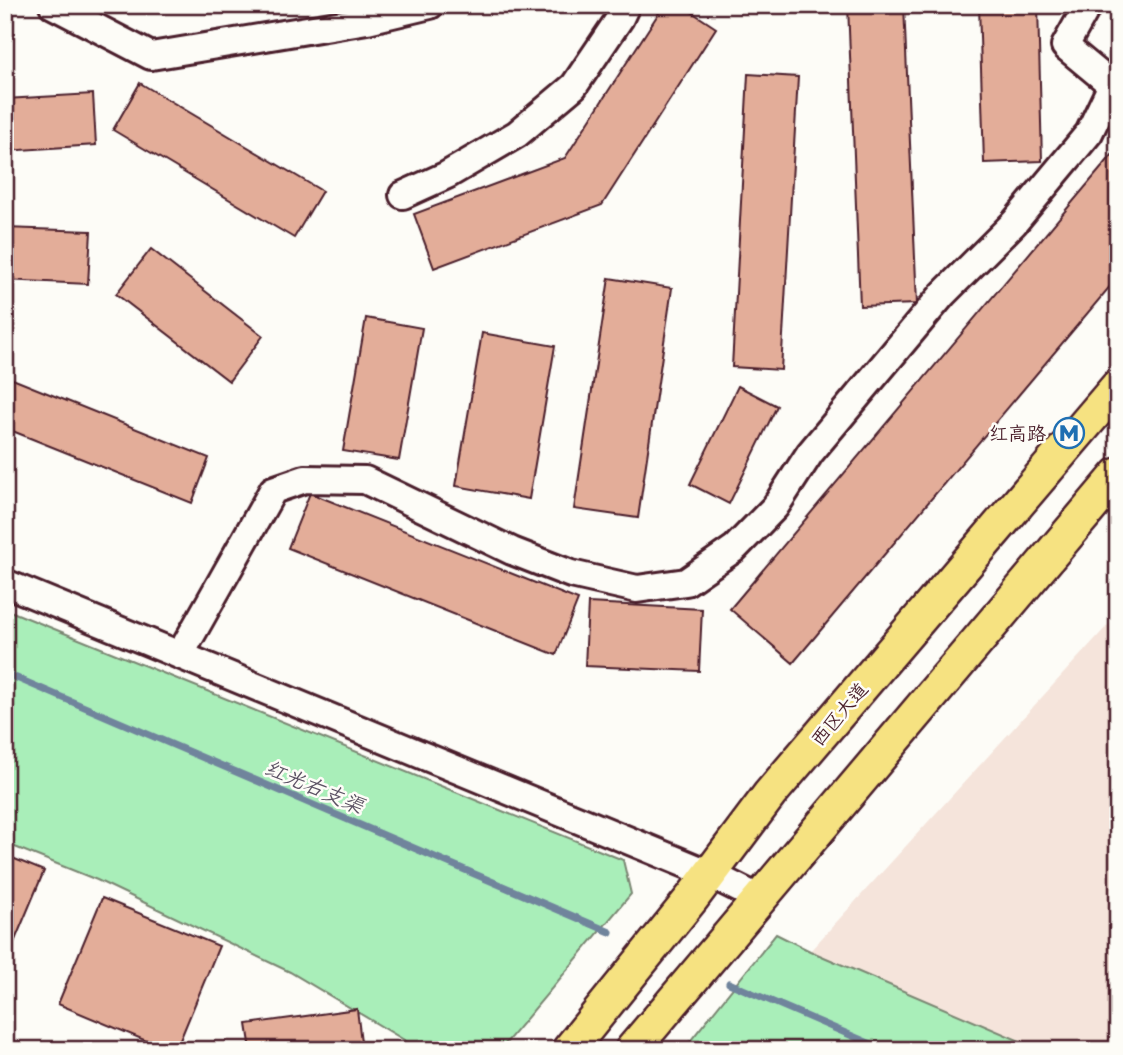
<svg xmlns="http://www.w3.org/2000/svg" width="1123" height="1055" viewBox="0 0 1123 1055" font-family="Kalam,'LXGW WenKai TC',sans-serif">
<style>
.built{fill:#f5e4db}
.green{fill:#a9eeb9;stroke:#7a8672;stroke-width:2}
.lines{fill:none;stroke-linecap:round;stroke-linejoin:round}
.stream{stroke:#6f849c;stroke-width:7}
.building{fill:#e3ad99;stroke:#4a1f2b;stroke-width:2}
.minor-casing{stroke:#4a1f2b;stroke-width:32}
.major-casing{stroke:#4a1f2b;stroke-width:38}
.minor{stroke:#fdfcf7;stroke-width:26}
.major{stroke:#f6e281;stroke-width:33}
.labels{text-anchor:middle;stroke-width:5;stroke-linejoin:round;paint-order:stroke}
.poi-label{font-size:19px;fill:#4a1f2b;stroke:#fdfcf7;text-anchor:end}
.street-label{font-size:19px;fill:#4a1f2b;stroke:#fdfcf7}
.water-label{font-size:21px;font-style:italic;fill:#5c5264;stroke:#fdfcf7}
</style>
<rect width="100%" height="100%" fill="#fdfcf7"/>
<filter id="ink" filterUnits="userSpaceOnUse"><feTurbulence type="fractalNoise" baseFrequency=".0143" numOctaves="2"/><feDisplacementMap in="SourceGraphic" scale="14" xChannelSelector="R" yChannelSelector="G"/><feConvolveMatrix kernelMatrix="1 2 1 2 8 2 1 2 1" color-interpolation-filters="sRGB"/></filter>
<g filter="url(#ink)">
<polygon class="built" points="1118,614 1118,1050 1041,1050 810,951"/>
<g class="green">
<polygon points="5,609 623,860 631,894 500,1050 421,1050 290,972 97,880 5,843"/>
<polygon points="776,934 810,951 1041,1050 683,1050"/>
</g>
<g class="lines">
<g class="stream">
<polyline points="5,673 610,932"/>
<polyline points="729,983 885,1050"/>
</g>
</g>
<g class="building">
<polygon points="664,5 681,5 716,28 602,205 434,268 414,214 565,158"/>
<polygon points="848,5 904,5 917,304 860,306"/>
<polygon points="979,5 1038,5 1042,161 984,163"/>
<polygon points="748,74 798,77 781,370 732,367"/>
<polygon points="140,83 322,191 294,238 113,130"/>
<polygon points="93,94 96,145 5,151 5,99"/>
<polygon points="1118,148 1118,277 793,663 730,609"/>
<polygon points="5,228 91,231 88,284 5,280"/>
<polygon points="151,249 263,336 229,381 116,294"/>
<polygon points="609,278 672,288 638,518 574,509"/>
<polygon points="366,318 422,328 399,460 343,451"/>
<polygon points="482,333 555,346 529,499 456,486"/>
<polygon points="5,376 209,458 192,503 5,428"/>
<polygon points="738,386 777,406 729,504 690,484"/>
<polygon points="310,493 578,600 556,655 288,548"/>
<polygon points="588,603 702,609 699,671 585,666"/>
<polygon points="5,855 44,871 5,964"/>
<polygon points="102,898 219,946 176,1050 168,1050 58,1004"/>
<polygon points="357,1009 362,1050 251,1050 247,1024"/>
</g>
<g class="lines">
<g class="minor-casing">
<g id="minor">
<polyline points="53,5 151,56 367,20 430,5"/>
<polyline points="403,195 447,175 517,134 574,86 620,18 626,5"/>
<polyline points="5,583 710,874 760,899"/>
<polyline points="180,655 273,490 305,479 365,480 512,551 571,574 637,589 686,582 735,548 775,507 810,453 943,294 1014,223 1089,133 1112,85 1065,46 1088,5"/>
</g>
</g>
<g class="major-casing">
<g id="major">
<polyline points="569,1050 692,898 770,794 1118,386"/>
<polyline points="632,1050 1118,475"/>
</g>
</g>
<use href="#minor" class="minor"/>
<use href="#major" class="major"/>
</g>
</g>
<defs>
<g id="metro-ring" transform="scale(1.575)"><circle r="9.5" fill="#fdfcf7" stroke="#1f6fb2" stroke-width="1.5"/><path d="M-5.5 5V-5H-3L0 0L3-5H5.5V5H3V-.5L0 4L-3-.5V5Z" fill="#1f6fb2"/></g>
</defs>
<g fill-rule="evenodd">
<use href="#metro-ring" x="1069" y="433"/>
</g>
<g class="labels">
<g class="poi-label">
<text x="1046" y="440">红高路</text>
</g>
<g class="street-label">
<text transform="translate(839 714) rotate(-50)" y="7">西区大道</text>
</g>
<g class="water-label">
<text transform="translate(314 787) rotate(23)" y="7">红光右支渠</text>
</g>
</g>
<rect width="1123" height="1055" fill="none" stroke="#fdfcf7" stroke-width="28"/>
<rect x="14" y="14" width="1095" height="1027" fill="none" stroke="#4a1f2b" stroke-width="2.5" filter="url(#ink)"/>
</svg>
